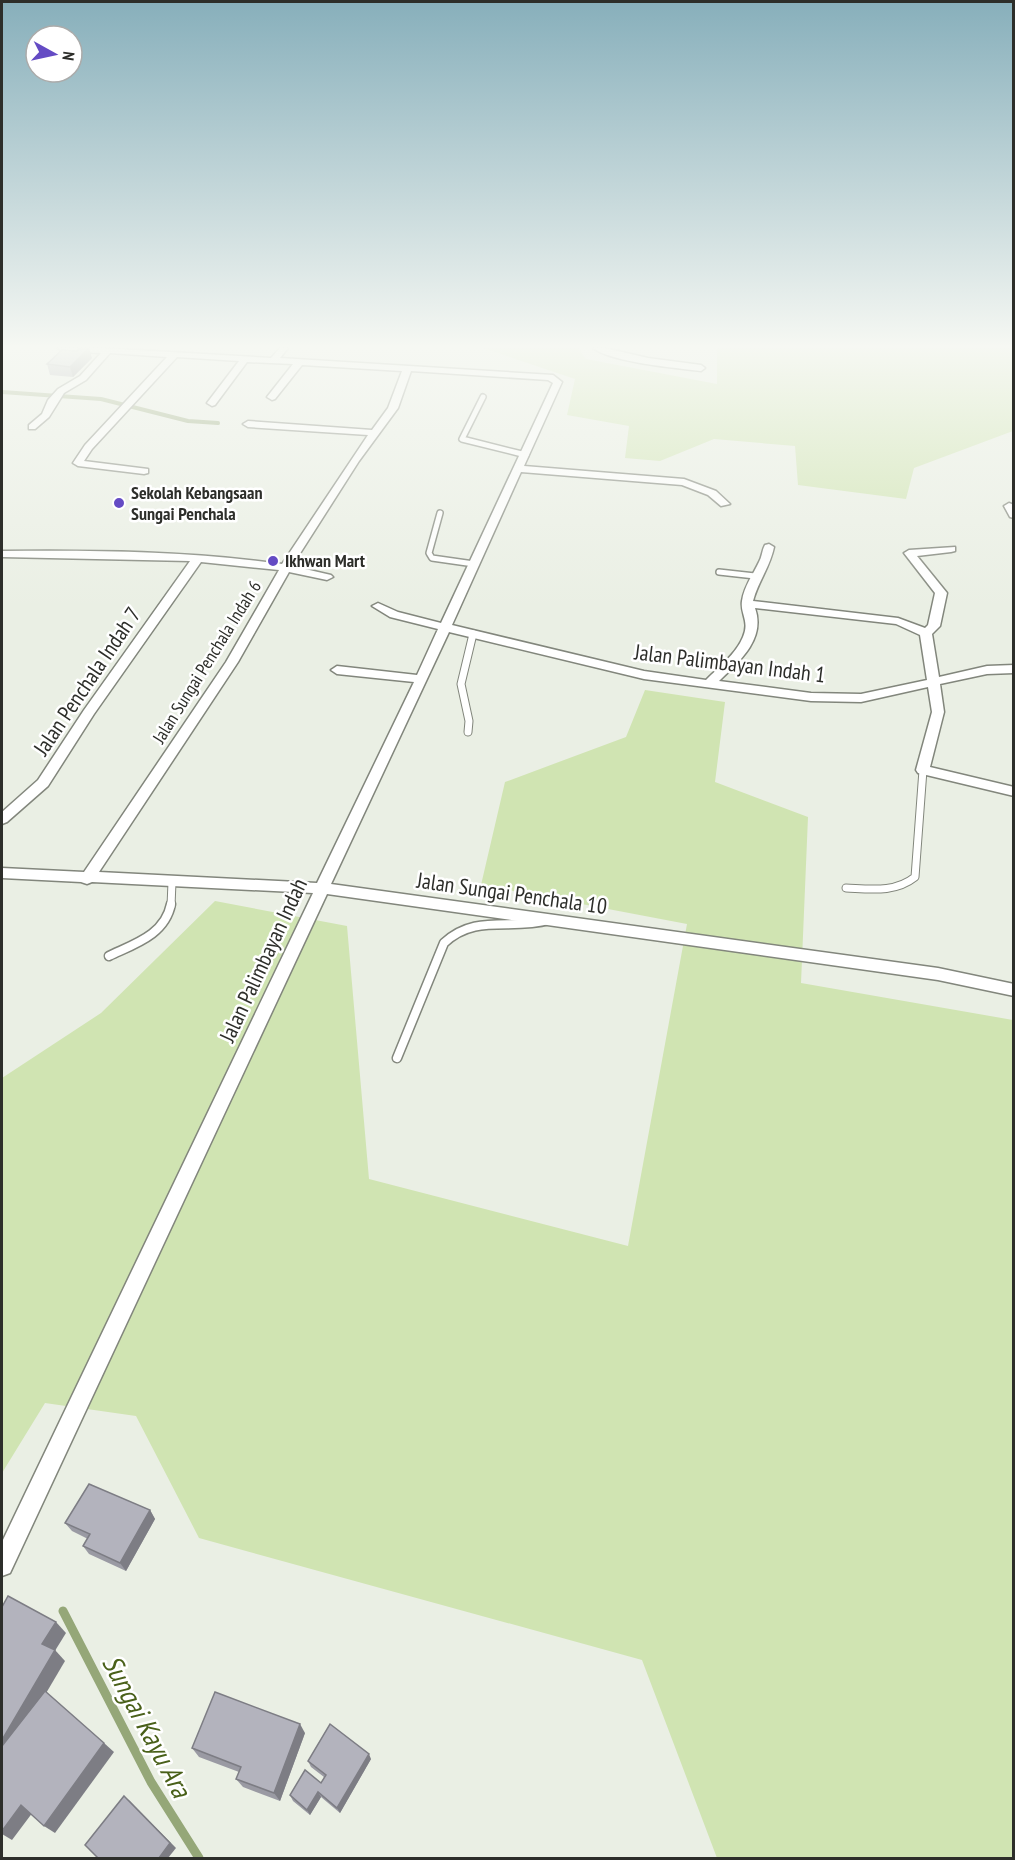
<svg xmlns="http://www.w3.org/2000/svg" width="1015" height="1860" viewBox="0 0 1015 1860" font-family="'PT Sans Narrow',sans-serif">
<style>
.green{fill:#d0e4b2}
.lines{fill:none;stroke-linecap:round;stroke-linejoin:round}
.stream-far1{stroke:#95a778;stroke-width:4}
.stream{stroke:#95a778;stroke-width:9}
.lane-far2-casing{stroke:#82867c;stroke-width:8}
.lane-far1-casing{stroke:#82867c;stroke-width:9}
.lane-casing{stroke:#82867c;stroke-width:11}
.street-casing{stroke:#82867c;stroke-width:3}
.lane-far2{stroke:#fff;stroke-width:5}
.lane-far1{stroke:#fff;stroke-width:7}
.lane{stroke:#fff;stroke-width:8}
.street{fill:#fff;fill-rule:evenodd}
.wall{fill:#9a9aa3}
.shaded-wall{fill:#7d7d84}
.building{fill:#b3b3bd;stroke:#7d7d84;stroke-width:1.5}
.poi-dot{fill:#644bc4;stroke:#fff;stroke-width:2}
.labels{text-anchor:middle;stroke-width:5;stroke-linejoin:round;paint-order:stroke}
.far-poi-label{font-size:18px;font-weight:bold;fill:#2d2e2a;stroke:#fff;text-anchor:start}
.far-street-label{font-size:18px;fill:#2d2e2a;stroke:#fff}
.street-label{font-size:22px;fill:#2d2e2a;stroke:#fff}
.near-water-label{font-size:28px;font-style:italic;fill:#496019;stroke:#fff}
</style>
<rect width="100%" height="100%" fill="#eaefe4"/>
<g class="green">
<polygon points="483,348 578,348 586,359 717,384 717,348 1013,348 1013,431 914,468 906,499 798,485 795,446 714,439 660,461 625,458 629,426 567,415 575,379"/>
<polygon points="645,690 725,702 715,782 808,817 801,983 1013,1020 1013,1858 717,1858 642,1660 199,1538 136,1416 45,1403 2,1473 2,1078 101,1013 215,901 347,926 369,1179 628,1246 687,924 481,885 505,782 626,737"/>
</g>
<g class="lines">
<polyline class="stream-far1" points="2,392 101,399 188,421 218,423"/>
<polyline class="stream" points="63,1611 151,1782 199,1858"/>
<g class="lane-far2-casing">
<g id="lane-far2">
<polyline points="483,397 462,439 526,455"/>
<polyline points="440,513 429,553 432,558 474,564"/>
<polyline points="719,572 755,576"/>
</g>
</g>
<g class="lane-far1-casing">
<g id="lane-far1">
<polyline points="468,732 469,721 461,684 473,634"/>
<path d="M 846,888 C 870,889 895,893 915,877 L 923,770"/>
<polyline points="171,906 172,882"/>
</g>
</g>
<g class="lane-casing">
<g id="lane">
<path d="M 109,956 C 134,944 165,935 171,904"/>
<path d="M 397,1058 L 444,943 C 476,913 511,931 549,920"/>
</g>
</g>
<g class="street-casing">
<g id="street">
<path d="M 58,348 L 102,348 L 271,358 L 280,348 L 288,348 L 280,358 L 553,375 L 562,382 L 524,466 L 684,479 L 716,491 L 730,504 L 721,506 L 708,495 L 682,485 L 521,472 L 452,625 L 644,671 L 706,680 C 719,667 736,654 743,637 C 750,621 740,614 742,601 C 744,586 753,575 759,562 C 762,557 762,550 765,545 L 769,544 L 774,547 C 770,567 758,582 753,601 L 898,618 L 925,628 L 928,625 L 935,593 L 904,553 L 909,550 L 955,547 L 955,551 L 951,552 L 917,556 L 947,593 L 940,626 L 932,634 L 939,677 L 987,666 L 1014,665 L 1014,673 L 987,674 L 940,684 L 944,712 L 930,767 L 1014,787 L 1014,796 L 918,773 L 916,770 L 932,712 L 928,687 L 861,702 L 811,701 L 644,679 L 449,632 L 331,884 L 938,968 L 1014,984 L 1014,996 L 938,980 L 327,894 L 10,1573 L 2,1576 L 2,1542 L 313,893 L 92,882 L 87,884 L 81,882 L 2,878 L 2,868 L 84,872 L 226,662 L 279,570 L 201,562 L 94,714 L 48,786 L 7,822 L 2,824 L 2,812 L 38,780 L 84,710 L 190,561 L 2,557 L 2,551 C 95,550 190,551 282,564 L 368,435 L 248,427 L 243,424 L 248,421 L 372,430 L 388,408 L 402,371 L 302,365 L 275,399 L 272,400 L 267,397 L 293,364 L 247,362 L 215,405 L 212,406 L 207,403 L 239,361 L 177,357 L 92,449 L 84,461 L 148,469 L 148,473 L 144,474 L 78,466 L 73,463 L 85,445 L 167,357 L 110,353 L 86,380 L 64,393 L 49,417 L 35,429 L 29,429 L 29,425 L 42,414 L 48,400 L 58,389 L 80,376 L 101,353 L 62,351 ZM 411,371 L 548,380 L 553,383 L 441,623 L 398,612 L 378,603 L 372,606 L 390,617 L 438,629 L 417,675 L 337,666 L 331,670 L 337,674 L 414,682 L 317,883 L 99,872 L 238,662 L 289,572 L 327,580 L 333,577 L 331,575 L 292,566 L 359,461 L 398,408 ZM 755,608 L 896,624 L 920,635 L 927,680 L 861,694 L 811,693 L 719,681 C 739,662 766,639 755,608 Z"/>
<path d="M 593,348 L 605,348 L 648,358 L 701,365 L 705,368 L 701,371 C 676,368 611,362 593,348 Z"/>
<polygon points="1009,503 1014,505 1014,518 1010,517 1004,506"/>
</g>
</g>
<use href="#lane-far2" class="lane-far2"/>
<use href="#lane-far1" class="lane-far1"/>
<use href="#lane" class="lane"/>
<use href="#street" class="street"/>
</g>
<g class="wall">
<polygon points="92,358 73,377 50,375 47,364"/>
<polygon points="150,1510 155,1519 126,1571 89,1554 83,1546 88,1539 72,1531 65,1523"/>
<polygon points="305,1733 280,1801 243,1787 236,1779 239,1772 199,1757 192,1748"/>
<polygon points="371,1759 340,1813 321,1797 310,1815 293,1801 290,1795 321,1783 324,1777 311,1767 308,1761"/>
</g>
<g class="shaded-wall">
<polygon points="89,348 92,358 73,377 70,367"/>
<polygon points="150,1510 155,1519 126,1571 120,1563"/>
<polygon points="56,1622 66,1633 53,1654 42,1644"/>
<polygon points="55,1650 65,1661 2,1768 2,1740"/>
<polygon points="300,1724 305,1733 280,1801 274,1793"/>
<polygon points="104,1743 114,1752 55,1833 44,1826"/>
<polygon points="369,1754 371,1759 340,1813 337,1808"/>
<polygon points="318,1792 321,1797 310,1815 307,1810"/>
<polygon points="124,1796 130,1801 176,1848 168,1858 159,1858"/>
<polygon points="21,1805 33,1812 12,1840 2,1834 2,1831"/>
</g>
<g class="building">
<polygon points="80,348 89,348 70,367 47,364 62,350 77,351"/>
<polygon points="89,1484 150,1510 120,1563 83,1546 90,1534 65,1523"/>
<polygon points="8,1596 56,1622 42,1644 55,1650 2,1740 2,1607"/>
<polygon points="45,1691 104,1743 44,1826 21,1805 2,1831 2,1746"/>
<polygon points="215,1692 300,1724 274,1793 236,1779 241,1767 192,1748"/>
<polygon points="330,1724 369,1754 337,1808 318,1792 307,1810 290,1795 305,1770 321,1783 326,1775 308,1761"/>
<polygon points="124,1796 170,1843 159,1858 98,1858 85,1845"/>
</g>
<linearGradient id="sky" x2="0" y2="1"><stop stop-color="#87afbb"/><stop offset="0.57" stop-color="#f6f8f3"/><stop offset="1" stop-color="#f6f8f3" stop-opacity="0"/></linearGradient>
<rect width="1015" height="608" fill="url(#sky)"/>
<g class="poi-dot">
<circle cx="119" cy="503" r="6"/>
<circle cx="273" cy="561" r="6"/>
</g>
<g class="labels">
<g class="far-poi-label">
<text x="131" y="499">Sekolah Kebangsaan<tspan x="131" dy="21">Sungai Penchala</tspan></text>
<text x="285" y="567">Ikhwan Mart</text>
</g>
<g class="far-street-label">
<text transform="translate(207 662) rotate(-58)" y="6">Jalan Sungai Penchala Indah 6</text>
</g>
<g class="street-label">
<text transform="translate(730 663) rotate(7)" y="8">Jalan Palimbayan Indah 1</text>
<text transform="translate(87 681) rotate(-56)" y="8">Jalan Penchala Indah 7</text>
<text transform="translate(512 893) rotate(8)" y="8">Jalan Sungai Penchala 10</text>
<text transform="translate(263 960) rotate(-65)" y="8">Jalan Palimbayan Indah</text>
</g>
<g class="near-water-label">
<text transform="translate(147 1726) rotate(62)" y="10">Sungai Kayu Ara</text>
</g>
</g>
<rect width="1015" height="1860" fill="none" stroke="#2d2e2a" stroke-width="6"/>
<g transform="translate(54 54) rotate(98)"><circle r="28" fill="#ffffff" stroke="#ababaa" stroke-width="1.5"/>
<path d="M0-4.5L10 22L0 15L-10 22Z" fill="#644bc4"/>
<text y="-9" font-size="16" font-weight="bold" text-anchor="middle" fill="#2d2e2a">N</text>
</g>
</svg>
